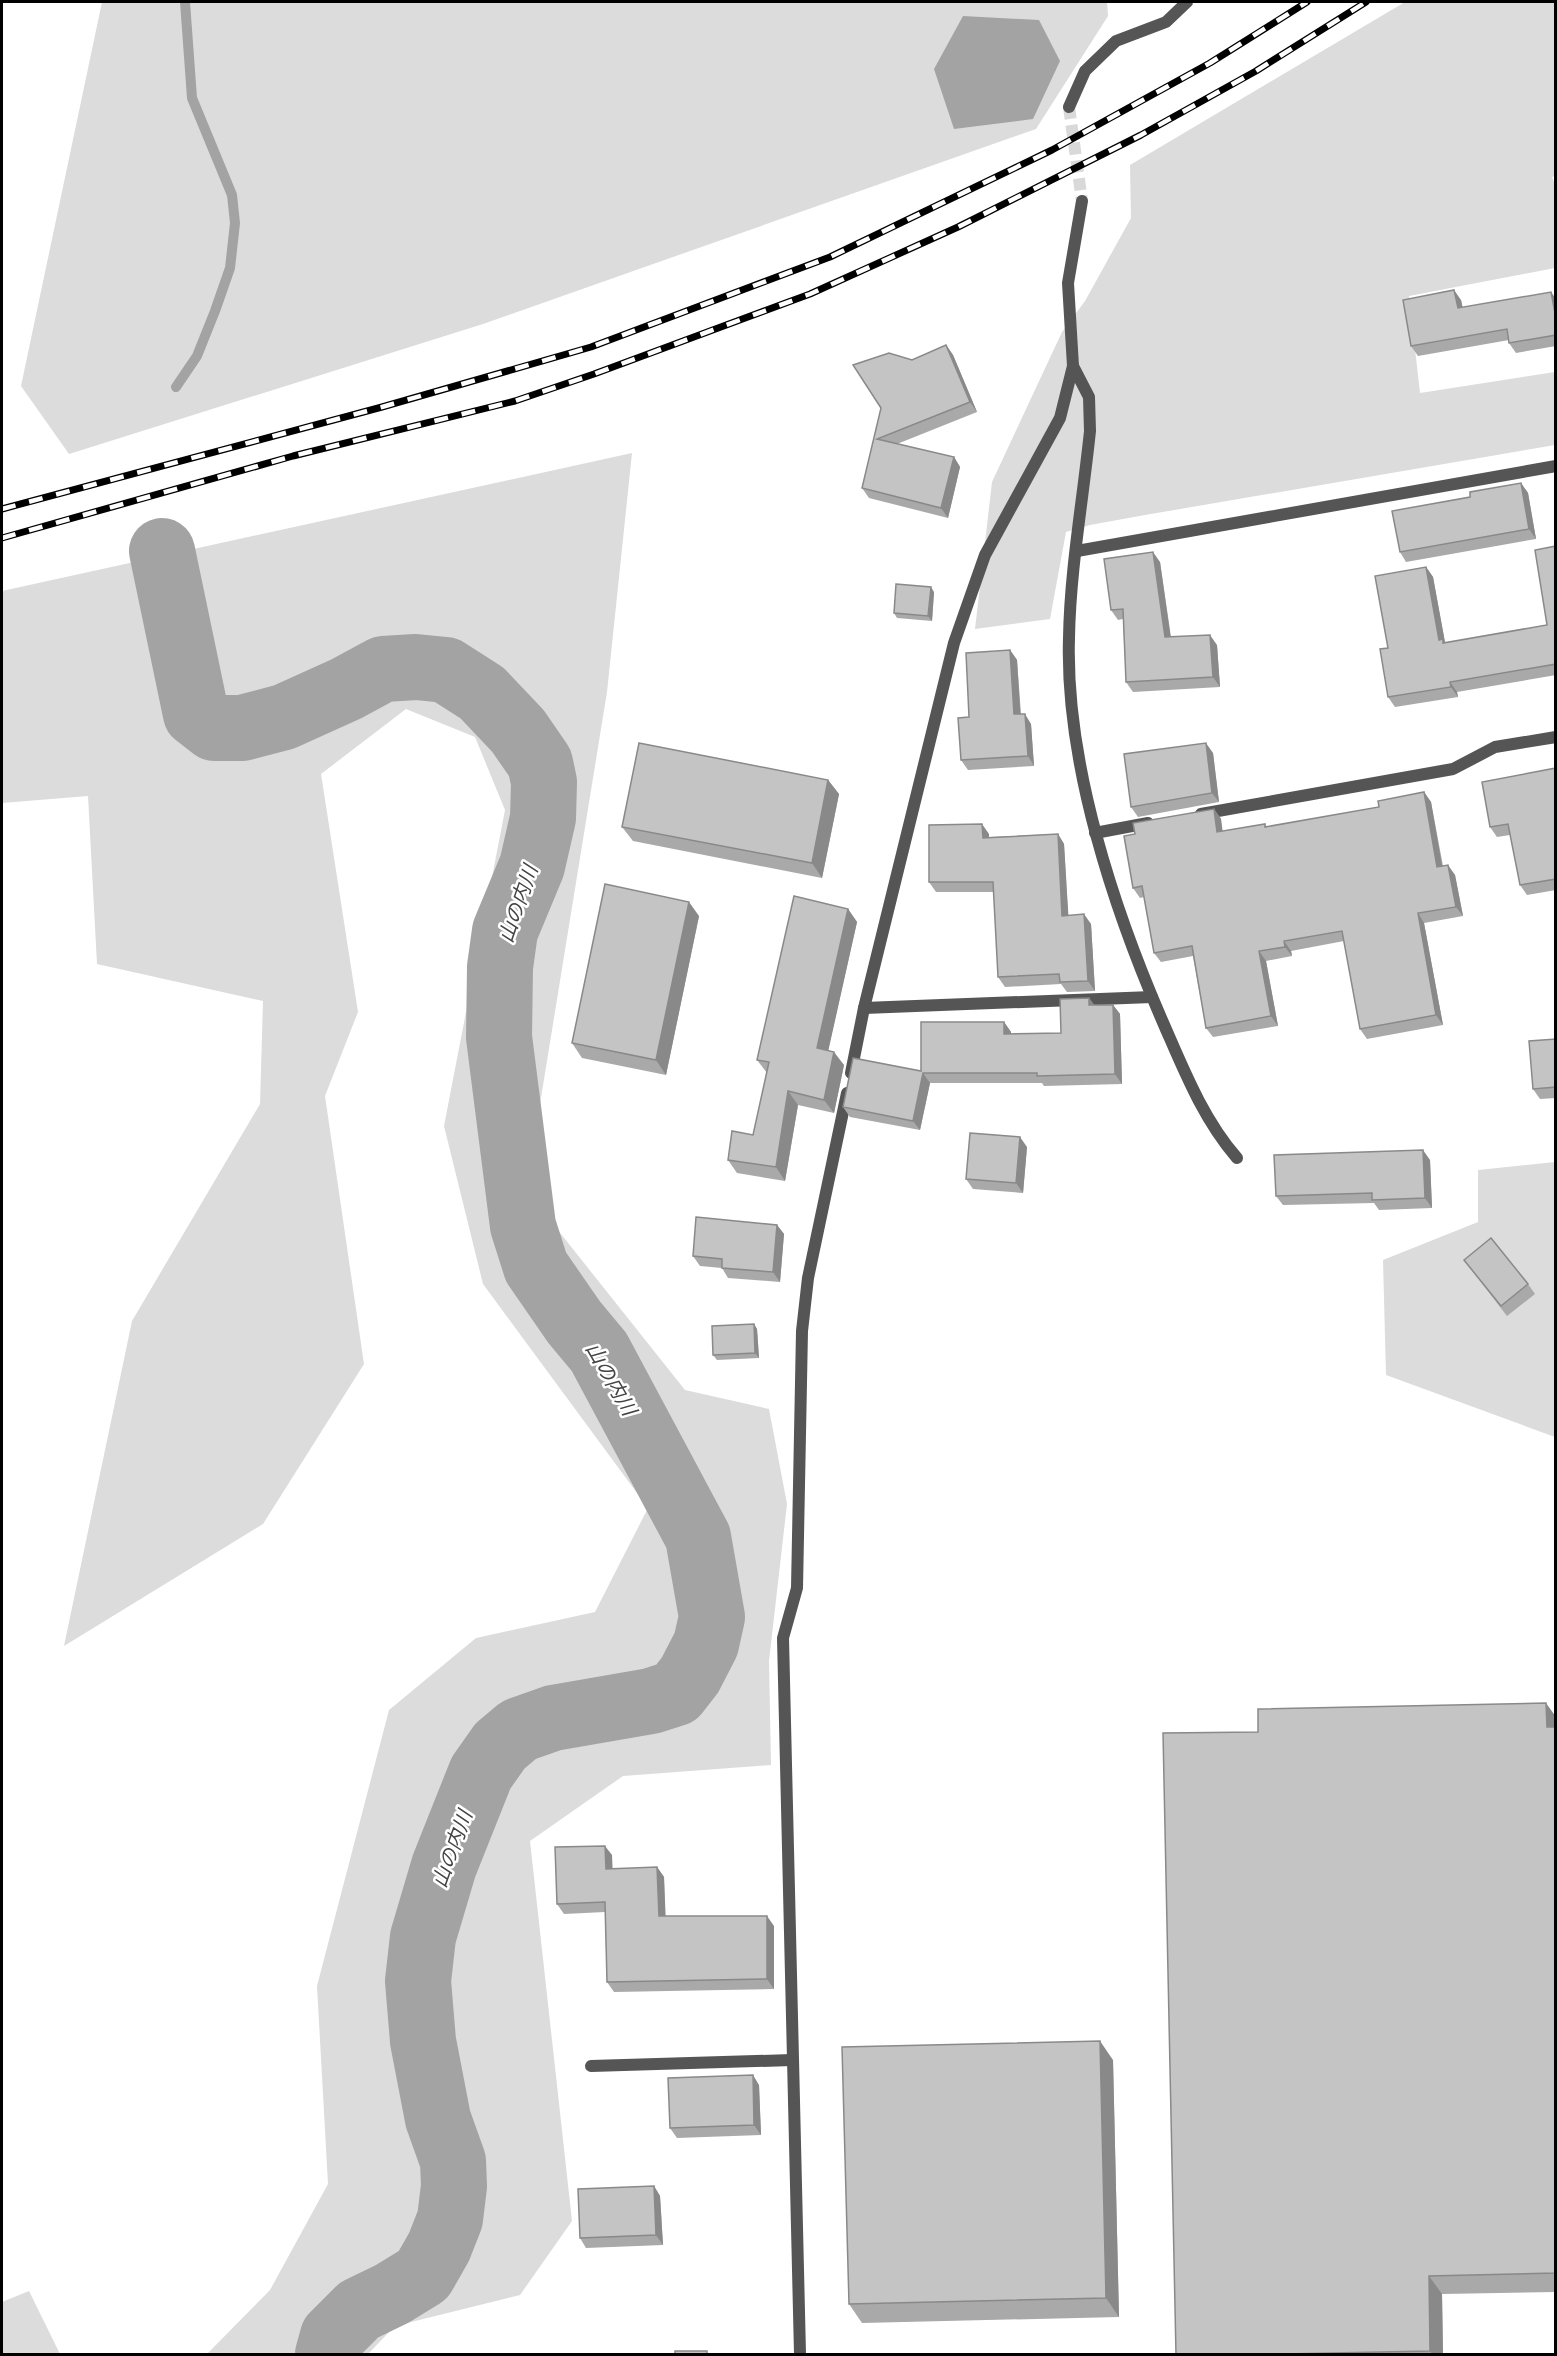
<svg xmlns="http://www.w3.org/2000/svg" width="1557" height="2356" viewBox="0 0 1557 2356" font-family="Ubuntu,'Noto Sans JP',sans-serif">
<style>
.green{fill:#dcdcdc}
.water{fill:#a3a3a3}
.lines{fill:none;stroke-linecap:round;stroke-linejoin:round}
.stream{stroke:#a3a3a3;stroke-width:10}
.river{stroke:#a3a3a3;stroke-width:66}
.minor-tunnel{stroke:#d9d9d9;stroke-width:12;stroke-dasharray:12 6;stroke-linecap:butt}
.minor{stroke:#555;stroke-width:12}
.rail-casing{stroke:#000;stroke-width:7}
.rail{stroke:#fff;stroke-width:4.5;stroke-dasharray:14;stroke-linecap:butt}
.wall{fill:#a9a9a9}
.shaded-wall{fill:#898989}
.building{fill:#c4c4c4;stroke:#898989;stroke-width:1.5}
.labels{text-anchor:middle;stroke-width:5;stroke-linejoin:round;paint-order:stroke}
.water-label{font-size:20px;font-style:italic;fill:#444;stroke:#fff}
</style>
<rect width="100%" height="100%" fill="#fff"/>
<g class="green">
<polygon points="102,2 1107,2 1108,16 1036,129 483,324 69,454 21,386"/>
<polygon points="1405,2 1555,2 1556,176 1552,177 1556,187 1555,268 1409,296 1420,393 1555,372 1555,445 1145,515 1090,525 1066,532 1050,619 975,629 992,482 1062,332 1085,301 1131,218 1130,165"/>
<polygon points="632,453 607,692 526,1190 685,1390 769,1409 787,1504 769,1661 771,1765 623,1776 530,1841 572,2221 520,2295 395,2326 368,2354 207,2354 270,2290 328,2184 317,1986 389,1710 476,1638 595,1612 648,1508 483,1284 444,1126 505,810 475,737 406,709 321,774 358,1012 325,1096 364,1364 263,1524 64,1646 132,1321 260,1104 263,1001 97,964 88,796 2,803 2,591"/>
<polygon points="1555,1162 1555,1437 1386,1375 1383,1260 1478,1222 1478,1170"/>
<polygon points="29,2291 60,2354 2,2354 2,2302"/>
</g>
<polygon class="water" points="963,16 1039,20 1060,61 1033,119 954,129 934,69"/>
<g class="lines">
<polyline class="stream" points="176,387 197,356 215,311 230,268 235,223 232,195 192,98 185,2"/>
<polyline class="river" points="162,551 196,714 214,728 242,728 284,717 346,689 383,669 416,667 446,670 482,693 518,731 540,763 544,782 543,818 532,866 505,931 500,967 499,1037 523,1226 536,1267 574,1322 599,1352 698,1537 712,1617 706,1644 690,1675 676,1693 651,1701 553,1718 519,1730 500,1746 481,1773 444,1866 423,1937 418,1981 423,2041 438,2119 453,2161 454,2186 450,2219 439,2247 423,2275 392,2294 359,2310 333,2336 328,2354"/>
<polyline class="minor-tunnel" points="1069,107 1082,201"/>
<g class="minor">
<polyline points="1069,107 1085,71 1116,41 1166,22 1187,2"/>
<path d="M 1073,366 L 1089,397 L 1090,431 C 1083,499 1070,571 1069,638 C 1065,764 1115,913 1165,1027 C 1185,1073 1204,1120 1237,1158"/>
<polyline points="1077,551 1556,466"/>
<polyline points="1201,814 1453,769 1495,747 1556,737"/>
<polyline points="1095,833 1148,823"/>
<polyline points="864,1008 1152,997"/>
<polyline points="851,1073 864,1008 954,643 985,555 1060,418 1073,366 1068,283 1082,201"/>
<polyline points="591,2066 792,2060"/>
<polyline points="800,2354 783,1638 797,1588 802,1331 808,1278 847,1093"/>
</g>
<g class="rail-casing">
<g id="rail">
<polyline points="2,509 382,407 591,347 830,257 1052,150 1210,63 1307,2"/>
<polyline points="2,538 293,456 515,401 594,374 810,294 958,227 1141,135 1256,71 1366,2"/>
</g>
</g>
<use href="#rail" class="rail"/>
</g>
<g class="wall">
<polygon points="1556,299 1556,346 1516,353 1509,343 1509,340 1418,356 1411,346 1461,300 1463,308"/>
<polygon points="946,345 953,355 977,412 897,444 954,457 960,467 948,518 869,498 862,488 881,408 912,360"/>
<polygon points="1521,483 1528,493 1536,539 1406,562 1400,552 1470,497"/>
<polygon points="1556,546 1556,675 1457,692 1458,697 1395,707 1388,697 1388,648 1426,567 1433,577 1445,643 1547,625"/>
<polygon points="1160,562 1171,637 1217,645 1220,687 1133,692 1126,682 1123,619 1118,620 1111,610"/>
<polygon points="934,592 932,621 897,618 894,613"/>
<polygon points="1010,650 1017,660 1021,714 1031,724 1034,766 968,770 961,760 969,717"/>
<polygon points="1213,753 1219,802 1138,817 1131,807"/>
<polygon points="1556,768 1556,890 1527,895 1520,885 1510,835 1497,837 1490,827"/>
<polygon points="828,780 839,794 822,878 633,841 622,827"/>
<polygon points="1424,792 1431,802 1443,866 1455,875 1463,916 1424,923 1443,1025 1367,1039 1360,1029 1344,941 1291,951 1292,956 1266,961 1278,1026 1213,1037 1206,1028 1193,956 1161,962 1154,953 1144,897 1140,898 1133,888 1135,834 1214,809 1221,819 1222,831 1265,824 1267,827 1379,807"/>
<polygon points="989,834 989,837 1058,834 1064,844 1068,915 1091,924 1095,991 1067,992 1061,984 1005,987 998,977 994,892 936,892 929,882"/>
<polygon points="848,909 857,922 828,1050 844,1065 834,1113 798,1105 785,1181 737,1173 728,1160 753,1135 767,1073 757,1060"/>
<polygon points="699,916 666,1075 582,1058 572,1043"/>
<polygon points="1089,998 1094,1005 1113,1005 1120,1014 1122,1084 1044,1086 1042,1083 930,1083 920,1130 850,1117 843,1107 921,1071 1004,1022 1011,1032 1011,1034 1061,1033"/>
<polygon points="1556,1039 1556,1098 1540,1099 1533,1089"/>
<polygon points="1027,1147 1023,1193 973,1189 966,1179"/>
<polygon points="1430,1160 1432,1208 1379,1210 1374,1203 1283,1205 1276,1196"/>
<polygon points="777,1225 784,1234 780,1282 728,1278 722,1268 700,1266 693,1256"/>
<polygon points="1464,1260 1528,1284 1535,1294 1507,1316"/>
<polygon points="754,1324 757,1329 759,1358 717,1360 713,1355"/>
<polygon points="1556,1717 1556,2292 1442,2294 1443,2355 1176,2355"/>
<polygon points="612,1855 612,1869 657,1867 664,1877 665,1916 774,1926 774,1989 614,1992 607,1982 605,1912 564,1914 557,1904"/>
<polygon points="1113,2060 1119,2317 862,2323 849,2304"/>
<polygon points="759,2085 761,2135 677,2138 670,2128"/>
<polygon points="654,2186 660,2196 663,2245 586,2248 580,2238"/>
</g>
<g class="shaded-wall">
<polygon points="1454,290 1461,300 1464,318 1458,308"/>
<polygon points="1551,292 1556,299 1556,318"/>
<polygon points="946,345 953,355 977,412 970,402"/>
<polygon points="954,457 960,467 948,518 941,508"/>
<polygon points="1521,483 1528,493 1536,539 1529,529"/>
<polygon points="1153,552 1160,562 1172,647 1165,637"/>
<polygon points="1426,567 1433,577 1445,642 1450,649 1439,640"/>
<polygon points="931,587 934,592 932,621 928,616"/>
<polygon points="1210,635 1217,645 1220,687 1213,677"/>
<polygon points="1010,650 1017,660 1021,724 1014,714"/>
<polygon points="1450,682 1457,692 1458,697 1451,687"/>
<polygon points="1025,714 1031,724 1034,766 1028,756"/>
<polygon points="1206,743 1213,753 1219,802 1212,793"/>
<polygon points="828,780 839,794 822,878 812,863"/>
<polygon points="1424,792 1431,802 1444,877 1437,867"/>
<polygon points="1214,809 1221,819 1224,842 1217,832"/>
<polygon points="982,824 989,834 989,848 983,838"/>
<polygon points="1058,834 1064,844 1069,925 1062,916"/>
<polygon points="1448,865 1455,875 1463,916 1456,907"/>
<polygon points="689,902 699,916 666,1075 656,1060"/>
<polygon points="848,909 857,922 826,1061 817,1048"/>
<polygon points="1418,913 1424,923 1443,1025 1436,1015"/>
<polygon points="1084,914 1091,924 1095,991 1088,981"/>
<polygon points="1284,941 1291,951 1292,956 1285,947"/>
<polygon points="1259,951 1266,961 1278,1026 1271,1016"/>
<polygon points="1089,998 1096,1007 1089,1005"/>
<polygon points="1113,1005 1120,1014 1122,1084 1115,1074"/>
<polygon points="1004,1022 1011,1032 1011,1044 1004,1034"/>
<polygon points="834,1052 844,1065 834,1113 824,1100"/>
<polygon points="923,1073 930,1083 920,1130 913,1121"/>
<polygon points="788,1091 798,1105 785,1181 776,1167"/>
<polygon points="1020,1137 1027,1147 1023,1193 1016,1183"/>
<polygon points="1423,1150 1430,1160 1432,1208 1425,1198"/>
<polygon points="777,1225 784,1234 780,1282 773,1272"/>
<polygon points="754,1324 757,1329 759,1358 755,1353"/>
<polygon points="1546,1703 1556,1717 1556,1739 1547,1727"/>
<polygon points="605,1846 612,1855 613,1879 606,1869"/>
<polygon points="657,1867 664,1877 666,1926 659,1916"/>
<polygon points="767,1916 774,1926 774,1989 767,1979"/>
<polygon points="1100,2041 1113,2060 1119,2317 1106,2298"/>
<polygon points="753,2075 759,2085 761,2135 754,2125"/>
<polygon points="654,2186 660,2196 663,2245 656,2235"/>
<polygon points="1429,2276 1442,2294 1443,2355 1433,2355 1430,2351"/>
</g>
<g class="building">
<polygon points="1454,290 1458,308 1551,292 1556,318 1556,335 1509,343 1507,329 1411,346 1403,300"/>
<polygon points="946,345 970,402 877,439 954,457 941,508 862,488 881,408 853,365 889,353 912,360"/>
<polygon points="1521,483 1529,529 1400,552 1392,511 1470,497 1470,492"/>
<polygon points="1556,546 1556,664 1450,682 1451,687 1388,697 1380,649 1388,648 1375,576 1426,567 1439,640 1443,639 1443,643 1547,625 1535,550"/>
<polygon points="1153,552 1165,637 1210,635 1213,677 1126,682 1123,609 1111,610 1104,559"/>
<polygon points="896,584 931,587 928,616 894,613"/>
<polygon points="1010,650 1014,714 1025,714 1028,756 961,760 958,718 969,717 966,653"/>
<polygon points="639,743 828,780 812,863 622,827"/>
<polygon points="1206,743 1212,793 1131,807 1124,754"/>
<polygon points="1556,768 1556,879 1520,885 1508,824 1490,827 1482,782"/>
<polygon points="1424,792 1437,867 1448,865 1456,907 1418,913 1436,1015 1360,1029 1342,931 1284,941 1285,947 1259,951 1271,1016 1206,1028 1192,946 1154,953 1142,886 1133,888 1124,836 1135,834 1133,823 1214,809 1217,832 1265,824 1265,827 1379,807 1378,801"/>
<polygon points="982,824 983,838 1058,834 1062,916 1084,914 1088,981 1060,982 1059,974 998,977 993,882 929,882 929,825"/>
<polygon points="605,884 689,902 656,1060 572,1043"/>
<polygon points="794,896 848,909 817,1048 834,1052 824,1100 788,1091 776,1167 728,1160 732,1131 753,1135 769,1062 757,1060"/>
<polygon points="1089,998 1089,1005 1113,1005 1115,1074 1037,1076 1037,1073 923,1073 913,1121 843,1107 853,1058 921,1071 921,1022 1004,1022 1004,1034 1061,1033 1060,999"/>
<polygon points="1556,1039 1556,1087 1533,1089 1529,1041"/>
<polygon points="970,1133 1020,1137 1016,1183 966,1179"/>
<polygon points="1423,1150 1425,1198 1372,1200 1372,1193 1276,1196 1274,1155"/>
<polygon points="696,1217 777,1225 773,1272 722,1268 722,1259 693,1256"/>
<polygon points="1491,1238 1528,1284 1501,1306 1464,1260"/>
<polygon points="754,1324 755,1353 713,1355 712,1326"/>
<polygon points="1546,1703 1547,1727 1556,1727 1556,2273 1429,2276 1430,2351 1230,2355 1176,2355 1163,1733 1258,1732 1258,1709"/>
<polygon points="605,1846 606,1869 657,1867 659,1916 767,1916 767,1979 607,1982 605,1902 557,1904 555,1847"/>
<polygon points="1100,2041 1106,2298 849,2304 842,2047"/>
<polygon points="753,2075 754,2125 670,2128 668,2078"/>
<polygon points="654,2186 656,2235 580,2238 578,2189"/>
<rect x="675" y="2351" width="32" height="4"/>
</g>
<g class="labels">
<g class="water-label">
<text transform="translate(518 904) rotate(-71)" y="7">山の内川</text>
<text transform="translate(611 1379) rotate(60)" y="7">山の内川</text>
<text transform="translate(452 1849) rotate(-70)" y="7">山の内川</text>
</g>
</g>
<rect width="1557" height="2356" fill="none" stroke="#000000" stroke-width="6"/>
</svg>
